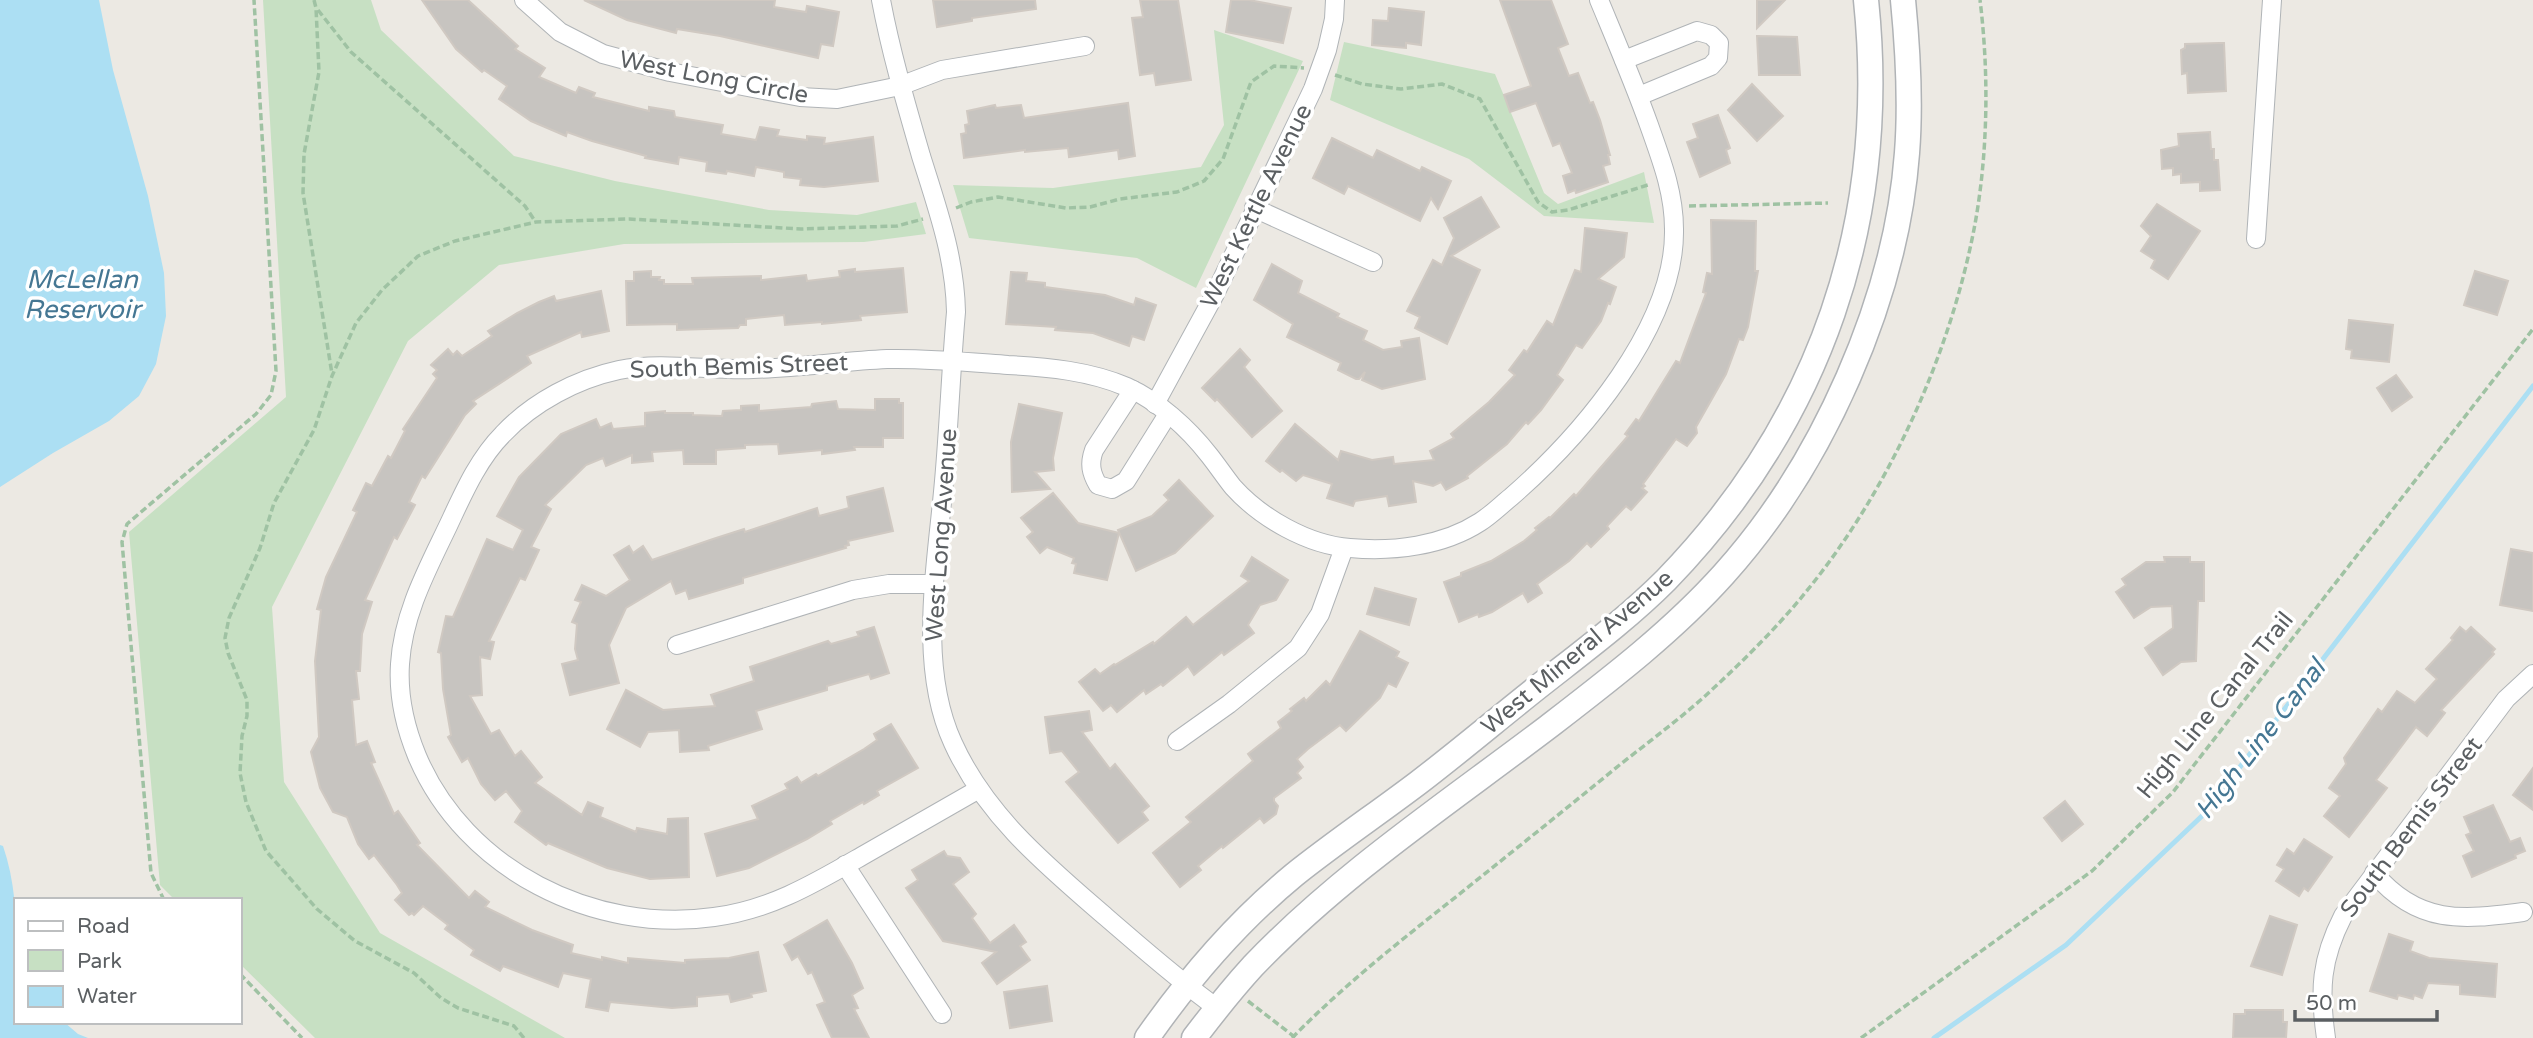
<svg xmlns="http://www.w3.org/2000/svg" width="2533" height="1038" viewBox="0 0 2533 1038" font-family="'Varela Round',sans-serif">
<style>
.green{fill:#c7e0c3}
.water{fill:#acdff3}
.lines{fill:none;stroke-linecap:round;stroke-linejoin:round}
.stream{stroke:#acdff3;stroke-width:5}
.building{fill:#c7c4c0;stroke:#d0c9c2;stroke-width:2}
.minor-casing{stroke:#b0b4b7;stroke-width:20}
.secondary-casing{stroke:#b0b3b6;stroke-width:27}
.path{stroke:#9fc2a3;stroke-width:3.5;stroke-dasharray:7 3.5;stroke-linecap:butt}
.minor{stroke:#fff;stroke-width:18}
.secondary{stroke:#fff;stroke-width:24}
.labels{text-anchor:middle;stroke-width:7;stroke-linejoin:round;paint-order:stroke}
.street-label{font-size:24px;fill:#5b5f62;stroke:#fff}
.water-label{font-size:26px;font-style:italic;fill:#457793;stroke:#fff}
</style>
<rect width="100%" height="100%" fill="#ece9e3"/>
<g class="green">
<polygon points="263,0 371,0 381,30 514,156 615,181 769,210 857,215 916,202 926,234 864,242 624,244 499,265 408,341 272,607 284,782 380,933 565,1038 315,1038 240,964 240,900 175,900 160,885 129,532 286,397"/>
<polygon points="1214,30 1303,61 1196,288 1137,258 969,238 953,185 1053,188 1201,167 1224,125"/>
<polygon points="1344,42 1495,74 1544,193 1558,204 1644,172 1654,223 1544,216 1469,159 1330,100"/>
</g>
<g class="water">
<polygon points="0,0 99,0 113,70 148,196 164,273 166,316 156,364 139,396 109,421 53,453 0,487"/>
<path d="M 0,845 L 3,846 C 22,901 16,965 16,1022 L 64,1022 L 78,1034 L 88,1038 L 0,1038 Z"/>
</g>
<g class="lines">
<polyline class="stream" points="1934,1038 2066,945 2203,815 2533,386"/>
</g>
<g class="building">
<polygon points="422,0 468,0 518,46 515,49 545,68 539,77 576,93 579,87 595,93 593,97 649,111 649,107 674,111 675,117 723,125 721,134 756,140 760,127 779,130 777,136 807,140 807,136 825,138 824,144 873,137 878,181 824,187 800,185 801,179 784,177 784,172 756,167 754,176 727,171 726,174 706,171 707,162 679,157 678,164 645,158 646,156 592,141 567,132 566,136 531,121 499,99 507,86 484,70 482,72 456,49"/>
<polygon points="584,0 775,0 774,7 806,12 807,6 839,12 833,46 821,44 818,58 720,36 677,29 676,33 657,28 627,20"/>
<polygon points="933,0 1035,0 1036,9 972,18 972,21 937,27"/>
<polygon points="1140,0 1178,0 1191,80 1156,85 1154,73 1140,75 1132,18 1143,17"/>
<polygon points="1231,0 1249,0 1291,8 1283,43 1226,32"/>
<polygon points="1500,0 1551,0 1568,44 1558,48 1569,76 1578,73 1590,103 1593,102 1600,120 1610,155 1608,155 1610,164 1603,166 1608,182 1576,193 1575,190 1568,193 1563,176 1572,173 1560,143 1553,146 1536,103 1510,112 1504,95 1531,86"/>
<polygon points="1757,0 1785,0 1757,28"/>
<polygon points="1389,8 1424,12 1421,45 1406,43 1406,48 1372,45 1373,20 1388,21"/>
<polygon points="1757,36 1797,37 1800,75 1759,75"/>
<polygon points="2219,43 2224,43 2226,91 2188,93 2187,73 2182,74 2181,50 2185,48 2185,44"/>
<polygon points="1752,84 1783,116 1757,141 1728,110"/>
<polygon points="1128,103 1135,156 1119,159 1118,150 1069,157 1068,148 1025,152 1025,150 964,158 961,134 966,133 965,125 969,124 967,111 995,105 996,108 1021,105 1024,118"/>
<polygon points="1718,115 1730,148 1726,150 1730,163 1700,177 1687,142 1698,138 1693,124"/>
<polygon points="2210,132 2211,149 2214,149 2214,160 2218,160 2220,190 2200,191 2200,182 2181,183 2181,174 2173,175 2173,168 2162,169 2161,150 2179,146 2178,134"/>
<polygon points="1332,138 1373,158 1377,150 1420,171 1422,167 1451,181 1438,209 1431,198 1420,221 1348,186 1344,194 1313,178"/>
<polygon points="1481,197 1499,227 1451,256 1480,270 1447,344 1415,328 1420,317 1407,311 1433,260 1442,265 1454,238 1444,218"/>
<polygon points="2157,204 2200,231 2168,279 2151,268 2155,260 2141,251 2151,236 2141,226"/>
<polygon points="1711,220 1756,221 1755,271 1758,271 1748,327 1743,340 1739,339 1726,374 1696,427 1697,433 1687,446 1676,439 1643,484 1645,486 1642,488 1647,492 1631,510 1626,506 1607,526 1609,529 1591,547 1587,543 1569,561 1537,584 1542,593 1528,602 1523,593 1492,612 1479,617 1478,614 1459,622 1444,582 1461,576 1461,573 1491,561 1524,541 1537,530 1535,528 1549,517 1550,518 1574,494 1576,496 1628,436 1625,434 1636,419 1639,421 1676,361 1680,363 1706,293 1703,292 1707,273 1712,274"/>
<polygon points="1585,228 1627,233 1624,257 1598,279 1616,287 1610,304 1608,303 1601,321 1582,348 1576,345 1557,375 1563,380 1541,410 1528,424 1526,422 1507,444 1467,476 1468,478 1446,490 1441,482 1433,486 1413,481 1416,502 1389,506 1387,496 1355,501 1353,506 1327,498 1332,484 1303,475 1296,481 1282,470 1280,472 1266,461 1295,424 1338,460 1341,451 1372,460 1393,457 1394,464 1434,460 1430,451 1454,438 1451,434 1489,402 1515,375 1509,370 1524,350 1527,352 1547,321 1553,325 1575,270 1581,272"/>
<polygon points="1272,264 1302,281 1298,293 1339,314 1337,317 1367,331 1363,340 1383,350 1402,347 1401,341 1419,338 1425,379 1382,389 1362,380 1365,372 1359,379 1356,379 1338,370 1341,363 1287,337 1293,324 1254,300"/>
<polygon points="903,268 907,312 860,316 861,320 822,324 822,322 785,325 784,315 746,319 746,325 740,325 738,328 677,330 677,324 627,325 626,281 634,281 634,272 651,271 651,277 660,277 659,280 664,280 664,284 693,284 692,278 761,276 761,280 806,275 807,281 840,277 839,271 855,269 855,272"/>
<polygon points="2475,271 2508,281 2497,315 2464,305"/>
<polygon points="1011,272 1027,273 1026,281 1045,283 1045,287 1105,295 1134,305 1136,298 1156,305 1144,340 1132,336 1129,346 1093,333 1055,330 1056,327 1006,324"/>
<polygon points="601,291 609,331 582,337 581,332 527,356 531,363 473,401 476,404 465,415 425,478 422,476 409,502 415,505 397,539 394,537 365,600 372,602 362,634 360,671 356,671 359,699 352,700 356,745 367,741 375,762 371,763 394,814 398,811 420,843 417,845 469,898 475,891 489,902 485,907 532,930 573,945 571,953 602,960 602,957 628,963 628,958 685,963 685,960 729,958 758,952 766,991 751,994 752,997 731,1002 729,994 697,997 697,1006 672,1008 610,1002 608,1011 586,1007 591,979 563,973 558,987 503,966 500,971 471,955 474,950 445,929 448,925 423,906 414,915 412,913 409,915 395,900 402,893 397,885 374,855 369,859 358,844 347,817 333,812 320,788 311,752 319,737 315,661 321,610 317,609 326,577 357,512 353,510 366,483 372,486 388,456 391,458 405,431 403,429 437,378 433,374 437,370 431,365 448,349 453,355 457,351 462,356 492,336 488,331 517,313 539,302 554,296 556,301"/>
<polygon points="2349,320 2393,325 2389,362 2351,358 2352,350 2346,349"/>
<polygon points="1240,349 1250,360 1244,367 1282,411 1252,437 1217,399 1215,401 1202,388"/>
<polygon points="2396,375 2412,397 2392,411 2377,388"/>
<polygon points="875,399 899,399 899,403 903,403 903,438 883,438 883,447 854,447 855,450 822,454 822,450 779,454 778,444 745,445 745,448 716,450 716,464 684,464 683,450 652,452 653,461 632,463 632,455 606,466 603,458 586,465 545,505 551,509 531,547 539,550 525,580 520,578 489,641 494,642 490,659 480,657 482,695 470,696 491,734 499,730 515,756 521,751 542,777 535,783 582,815 588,802 603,808 600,817 636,832 637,828 667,834 668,819 688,818 689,877 650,879 607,868 548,843 546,845 515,822 522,811 506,791 495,800 481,784 468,758 462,762 448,737 451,735 443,689 441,653 438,652 446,616 453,617 487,539 513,550 523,530 497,516 519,477 561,434 596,419 600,428 611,423 613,429 645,426 645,413 665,411 665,413 693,413 693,415 722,416 723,411 741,410 741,406 759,405 759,411 811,407 812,404 836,401 838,409 875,410"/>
<polygon points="1019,404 1062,413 1053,458 1054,470 1035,472 1050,489 1012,492 1011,442"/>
<polygon points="1179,480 1213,516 1175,553 1136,571 1118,530 1152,516 1169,500 1164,495"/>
<polygon points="883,488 893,531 848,541 849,545 845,546 846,548 743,578 743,583 689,599 686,590 676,594 671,581 626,608 609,645 619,683 570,695 562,664 578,660 575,649 577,624 572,622 581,602 575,600 582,585 606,596 630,580 614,555 629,546 633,553 643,546 652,560 713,539 744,529 745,532 817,508 819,516 849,508 847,497"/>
<polygon points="1053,493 1078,523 1119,533 1107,580 1074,573 1076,564 1072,563 1074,558 1047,547 1040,553 1027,537 1033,532 1021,518"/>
<polygon points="2511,549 2533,553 2533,611 2500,605"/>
<polygon points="1252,557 1288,580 1276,600 1260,605 1248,625 1254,633 1224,655 1222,652 1194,675 1188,666 1163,686 1161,684 1146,694 1144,690 1117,712 1111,705 1103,711 1079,682 1095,669 1100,674 1114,664 1115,665 1153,642 1154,644 1186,617 1193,625 1249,581 1241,576"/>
<polygon points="2164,557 2190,557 2190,562 2204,562 2204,601 2198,601 2196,661 2181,662 2163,675 2145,648 2173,628 2172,606 2151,607 2134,618 2116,592 2126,585 2122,579 2146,562 2165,562"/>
<polygon points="1375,588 1416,599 1409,625 1367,614"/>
<polygon points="874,627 889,673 871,679 869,674 827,686 827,690 756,711 762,729 708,746 709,750 680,752 679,730 648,732 640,747 607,729 626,690 663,710 715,706 711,695 754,681 750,667 828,641 831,644 859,636 857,632"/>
<polygon points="2460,627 2466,632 2471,627 2495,649 2492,652 2494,654 2441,710 2445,713 2427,736 2416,727 2376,780 2387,788 2349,837 2324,816 2340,796 2329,788 2346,764 2344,758 2378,709 2382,712 2397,691 2415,703 2437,679 2426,669 2453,640 2451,638"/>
<polygon points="1360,631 1399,652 1396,657 1408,663 1396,687 1388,683 1380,698 1346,731 1340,725 1308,749 1297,759 1303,767 1297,773 1301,778 1274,798 1274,801 1278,806 1276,814 1264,823 1260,818 1223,848 1222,846 1198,866 1201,870 1180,887 1153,853 1191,822 1186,817 1253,761 1248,754 1281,728 1278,722 1292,711 1290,709 1304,698 1306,701 1326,681 1330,685"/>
<polygon points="1089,711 1092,730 1082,732 1110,769 1115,764 1149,806 1142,812 1148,820 1118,843 1066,782 1079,772 1062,751 1050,753 1045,717"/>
<polygon points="891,724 918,768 877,791 879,795 864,804 863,802 830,821 832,824 807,839 749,868 717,876 705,834 758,819 752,806 788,789 785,784 797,777 801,783 816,774 818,776 864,749 877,740 874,734"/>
<polygon points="2533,768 2533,810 2513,795"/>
<polygon points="2065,801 2083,824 2062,841 2044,818"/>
<polygon points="2493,805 2510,842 2520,838 2525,851 2515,855 2516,858 2472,877 2463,856 2474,851 2466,835 2471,833 2464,817"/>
<polygon points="2304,839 2332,857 2308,891 2304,888 2299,896 2276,881 2284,869 2277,865 2287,849 2294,854"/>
<polygon points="944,851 947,856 960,858 969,872 953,884 976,914 972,918 990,943 1014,925 1026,942 1020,946 1030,960 997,984 982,963 996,952 943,941 906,888 918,880 912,870"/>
<polygon points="2270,916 2297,925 2282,975 2251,966"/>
<polygon points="827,920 852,963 863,988 852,995 858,1008 854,1009 869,1038 832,1038 817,1005 825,1002 812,972 808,974 798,956 792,960 784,945"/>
<polygon points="2389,934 2413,942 2410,951 2429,958 2497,964 2495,997 2460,994 2460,985 2428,983 2422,998 2414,995 2413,999 2398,995 2397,999 2370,991"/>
<polygon points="1047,986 1052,1021 1010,1028 1004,992"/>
<polygon points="2245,1010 2283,1010 2283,1022 2287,1022 2286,1038 2233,1038 2234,1014 2245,1014"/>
</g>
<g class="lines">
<g class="minor-casing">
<g id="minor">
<polyline points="524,0 560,32 603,54 670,72 800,97 837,99 900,86 942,70 1085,46"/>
<path d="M 881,0 C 891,53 906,104 921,156 C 937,207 955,257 956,312 C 951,368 949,425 944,481 C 937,564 917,665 953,743 C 986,816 1047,866 1106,917 C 1142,948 1178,980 1217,1008"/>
<polyline points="1624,60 1697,31 1711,35 1719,43 1718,58 1711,66 1639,96"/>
<polyline points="1254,208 1373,262"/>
<polyline points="2256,239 2272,0"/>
<path d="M 1133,390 L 1094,450 C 1089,464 1091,473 1098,485 L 1112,489 L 1126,481 L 1168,414"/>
<polyline points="1155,404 1215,294 1313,89 1327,50 1334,19 1335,0"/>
<polyline points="677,645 853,590 889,584 934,584"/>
<polyline points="1177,741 1229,704 1298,648 1320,614 1344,548"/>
<path d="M 979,789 C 940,811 901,834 862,856 C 815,883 770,910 714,917 C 594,934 465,870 417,756 C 405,727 398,695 400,664 C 403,614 427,570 448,526 C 463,494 478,459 503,434 C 533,402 577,379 619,370 C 663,361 709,371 753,369 C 798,368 843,361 887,359 C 927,358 968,362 1008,365 C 1047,367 1090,371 1127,387 C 1158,401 1188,428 1209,455 C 1217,465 1225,477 1233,487 C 1261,518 1308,545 1350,548 C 1393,552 1443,546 1480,522 C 1491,515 1501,505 1511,497 C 1581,436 1676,326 1674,229 C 1674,192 1661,159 1649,125 C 1634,83 1616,41 1599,0"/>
<polyline points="845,865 942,1014"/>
<path d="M 2374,873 C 2418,925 2462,920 2523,912"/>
<path d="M 2326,1038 C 2319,990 2321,959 2343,916 L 2506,699 L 2533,674"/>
</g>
</g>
<g class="secondary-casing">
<g id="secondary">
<path d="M 1147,1038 C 1189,978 1237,922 1294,875 C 1334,843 1377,814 1418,783 C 1460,751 1501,716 1543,683 C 1585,650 1628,618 1666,580 C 1821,420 1889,221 1866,0"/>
<path d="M 1194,1038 C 1213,1013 1232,989 1253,966 C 1340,875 1448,803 1548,727 C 1609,680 1672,632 1724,574 C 1822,465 1896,300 1907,153 C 1911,102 1908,51 1903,0"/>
</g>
</g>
<g class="path">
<polyline points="314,0 316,8 319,72 304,154 303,193 332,374"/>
<polyline points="318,10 351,52 525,206 535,221"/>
<polyline points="1335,75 1362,84 1401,89 1442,84 1480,99 1538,202 1552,212 1568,210 1651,184"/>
<polyline points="1689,206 1828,203"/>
<polyline points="956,208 971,202 998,197 1066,208 1090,207 1120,199 1177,192 1204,181 1223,159 1251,82 1274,66 1304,68"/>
<polyline points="164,900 151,873 122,542 127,524 256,414 271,395 276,371 254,0"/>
<polyline points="240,974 302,1038"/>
<polyline points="1248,1001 1296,1038"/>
<polyline points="524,1038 514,1026 458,1008 441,998 414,973 355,941 317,909 266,851 246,802 240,773 242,736 247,716 247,700 228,653 225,638 229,618 260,548 274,503 314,430 332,376 356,323 382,290 418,256 455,241 536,222 629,219 801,229 897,226 923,219"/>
<path d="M 1292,1038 C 1343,986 1400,941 1457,896 C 1512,852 1567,808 1622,763 C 1650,741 1678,720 1704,697 C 1740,664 1775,630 1805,593 C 1889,491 1951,353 1975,224 C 1988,152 1989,73 1980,0"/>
<polyline points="1861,1038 2092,871 2173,792 2533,329"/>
</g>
<use href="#minor" class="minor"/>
<use href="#secondary" class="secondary"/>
</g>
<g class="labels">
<g class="street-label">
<text transform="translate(714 77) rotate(11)" y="8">West Long Circle</text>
<text transform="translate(1256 206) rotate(-64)" y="8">West Kettle Avenue</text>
<text transform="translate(739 366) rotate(-2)" y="8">South Bemis Street</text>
<text transform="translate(941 535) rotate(-86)" y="8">West Long Avenue</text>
<text transform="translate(1577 652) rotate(-40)" y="8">West Mineral Avenue</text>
<text transform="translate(2215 705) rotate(-51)" y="8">High Line Canal Trail</text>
<text transform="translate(2411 827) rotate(-53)" y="8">South Bemis Street</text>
</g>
<g class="water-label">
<text x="82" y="288">McLellan<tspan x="82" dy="30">Reservoir</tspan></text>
<text transform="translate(2260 739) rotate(-52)" y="9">High Line Canal</text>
</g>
</g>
<rect x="14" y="898" width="228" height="126" fill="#ffffff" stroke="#bdbfc0" stroke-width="2"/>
<rect x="28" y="921" width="35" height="10" fill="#ffffff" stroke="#bdbfc0" stroke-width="2"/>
<text x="77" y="933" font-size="21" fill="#5b5f62">Road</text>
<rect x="28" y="950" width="35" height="21" fill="#c7e0c3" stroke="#bdbfc0" stroke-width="2"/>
<text x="77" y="968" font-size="21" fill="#5b5f62">Park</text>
<rect x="28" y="986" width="35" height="21" fill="#acdff3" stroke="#bdbfc0" stroke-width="2"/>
<text x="77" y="1003" font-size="21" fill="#5b5f62">Water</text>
<path d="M2295 1010v10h142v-10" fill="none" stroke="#5b5f62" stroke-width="3.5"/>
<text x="2306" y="1010" font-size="21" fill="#5b5f62" stroke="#ffffff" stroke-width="5" paint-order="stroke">50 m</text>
</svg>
